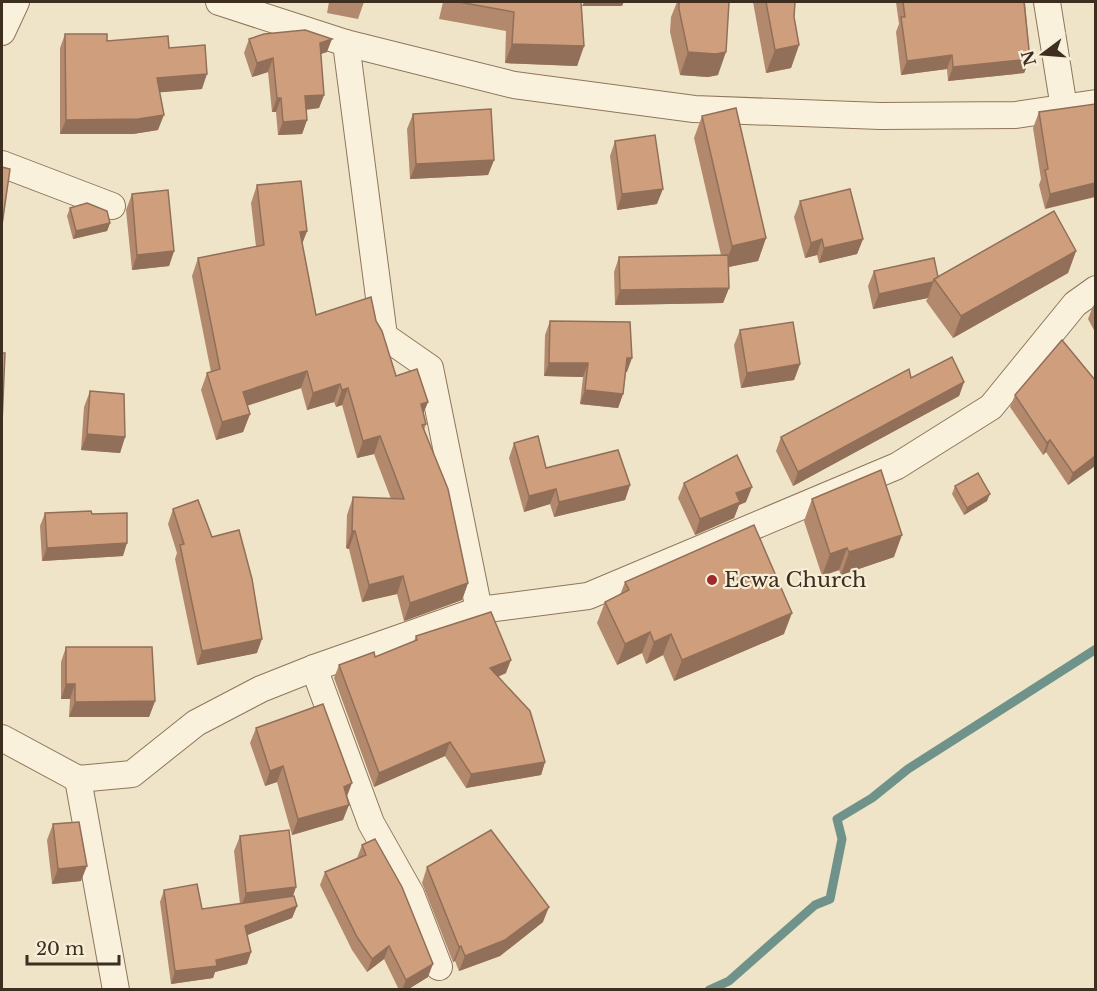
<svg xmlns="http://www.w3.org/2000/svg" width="1097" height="991" viewBox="0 0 1097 991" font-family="'Libre Baskerville',serif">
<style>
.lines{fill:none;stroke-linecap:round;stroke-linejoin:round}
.stream{stroke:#6f938a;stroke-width:9}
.minor-casing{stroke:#8d765c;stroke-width:28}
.minor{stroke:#faf1dc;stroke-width:26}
.wall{fill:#b2896c}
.shaded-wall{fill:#916f58}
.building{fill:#cf9f7d;stroke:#916f58;stroke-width:1.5}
.poi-dot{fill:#9e2a2b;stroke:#f7eed8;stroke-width:2}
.labels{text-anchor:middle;stroke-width:4.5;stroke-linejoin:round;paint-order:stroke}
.poi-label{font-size:21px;fill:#3d2e20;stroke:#f7eed8;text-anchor:start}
</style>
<rect width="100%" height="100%" fill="#f0e4c8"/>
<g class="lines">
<polyline class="stream" points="709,990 729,981 815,905 830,899 842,839 837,819 872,798 908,769 1096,649"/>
<g class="minor-casing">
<g id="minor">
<polyline points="219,2 346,43 514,85 694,109 880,116 1016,115 1096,103"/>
<polyline points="1047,2 1064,108"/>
<polyline points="2,32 16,2"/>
<polyline points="346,43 384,336 430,368 479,610"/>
<polyline points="2,164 112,206"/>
<polyline points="314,668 371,823 411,894 439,967"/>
<polyline points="2,738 78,779 132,774 196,723 261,689 314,668 479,610 588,596 897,466 991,407 1075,304 1096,289"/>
<polyline points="78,779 116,990"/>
</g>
</g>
<use href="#minor" class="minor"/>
</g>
<g class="wall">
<polygon points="329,2 364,2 358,19 327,13"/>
<polygon points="443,2 581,2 584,46 577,66 505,63 506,31 439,19"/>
<polygon points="677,2 729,2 718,75 708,77 680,75 670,32 671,17"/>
<polygon points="753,2 795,2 794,17 799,45 791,68 766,73"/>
<polygon points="896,2 1025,2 1030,59 1024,73 948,81 947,69 901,75 896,32 899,24"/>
<polygon points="65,34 107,41 169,48 202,89 160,92 158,130 133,134 60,134 60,48"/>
<polygon points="249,39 327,52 321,54 324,95 319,108 306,110 307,120 302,134 278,135 276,112 272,112 268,72 252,77 244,53"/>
<polygon points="1095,104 1045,209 1039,185 1041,179 1033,128 1039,112"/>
<polygon points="413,114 494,160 488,175 410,179 407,129"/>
<polygon points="702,116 766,238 758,261 728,267 729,288 723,303 615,305 614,272 619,257 721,255 694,138"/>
<polygon points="615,141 657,204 617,210 610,156"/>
<polygon points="257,185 307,231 302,244 316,315 376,321 396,376 428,402 423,414 426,424 424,430 468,583 462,600 404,621 397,594 362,602 349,549 346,548 347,515 353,497 391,499 374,454 357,458 342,405 336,407 334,402 307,410 301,388 247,406 250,414 243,432 216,440 201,390 207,373 211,372 192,276 198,258 256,247 251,203"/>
<polygon points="132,194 174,251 169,266 132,270 126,210"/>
<polygon points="800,201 863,239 857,254 819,263 817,255 805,258 794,217"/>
<polygon points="70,208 110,223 107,231 73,239 67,216"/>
<polygon points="1076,251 1068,273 953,338 926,301 928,298 873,309 868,286 874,271 938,277"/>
<polygon points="1095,304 1095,332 1088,319 1093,306"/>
<polygon points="550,321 627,372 626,372 623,394 618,408 580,404 583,377 544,376 545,335"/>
<polygon points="740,330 800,364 794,380 741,388 734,345"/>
<polygon points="911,378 964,382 959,396 793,486 776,451 781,437"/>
<polygon points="1095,380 1095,466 1068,485 1046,452 1043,455 1010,407 1015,395"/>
<polygon points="90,391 125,437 120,453 81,450 84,407"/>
<polygon points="514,443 546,468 630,485 625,500 554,517 550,504 524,512 509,458"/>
<polygon points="684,483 746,502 739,505 734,518 695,535 678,498"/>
<polygon points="955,486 987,501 964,515 952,494"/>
<polygon points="812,499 894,557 841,575 839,570 822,576 804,521"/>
<polygon points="173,509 212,537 257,653 197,665 175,559 177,553 168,524"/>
<polygon points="45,513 92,514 123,556 42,561 40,526"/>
<polygon points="625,582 784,634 674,681 663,655 646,664 642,653 617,665 597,623 605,602 620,595"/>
<polygon points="416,636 506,673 498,677 545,762 541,775 466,788 445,756 374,787 334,678 339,665 375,657 414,641"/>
<polygon points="66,647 155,701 149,717 69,717 70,699 61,699 61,662"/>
<polygon points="256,728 347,797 343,820 292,835 277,782 265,786 250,743"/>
<polygon points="53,824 81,881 52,884 47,840"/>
<polygon points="240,836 293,896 297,906 292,918 247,935 251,952 247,964 215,972 213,978 171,984 160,902 164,890 202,909 240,904 234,851"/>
<polygon points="362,845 428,977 407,990 399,990 384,959 367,972 352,950 320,885 325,872 357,858"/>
<polygon points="427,867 543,922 500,956 459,971 455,961 453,962 422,883"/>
</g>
<g class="shaded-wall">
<polygon points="584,2 624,2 622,6 582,6"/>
<polygon points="332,39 327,52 315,56 320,43"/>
<polygon points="512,44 584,46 577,66 505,63"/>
<polygon points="799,45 791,68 766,73 775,50"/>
<polygon points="688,52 726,52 718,75 708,77 680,75"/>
<polygon points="952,55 947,69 901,75 907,61"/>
<polygon points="273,58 268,72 252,77 257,63"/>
<polygon points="1030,59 1024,73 948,81 953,67"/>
<polygon points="207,74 202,89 152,93 157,78"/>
<polygon points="324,95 319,108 300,110 305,96"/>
<polygon points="277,98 281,98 276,112 272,112"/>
<polygon points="164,115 158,130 133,134 60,134 66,120"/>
<polygon points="307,120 302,134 278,135 283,122"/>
<polygon points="494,160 488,175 410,179 416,164"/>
<polygon points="1095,183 1095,197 1045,209 1050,194"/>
<polygon points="663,189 657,204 617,210 622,194"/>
<polygon points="110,223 107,231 73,239 76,231"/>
<polygon points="307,231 300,249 300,232"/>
<polygon points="766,238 758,261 724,268 732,246"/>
<polygon points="822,239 817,255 805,258 811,243"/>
<polygon points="863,239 857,254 819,263 824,248"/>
<polygon points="174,251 169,266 132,270 137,255"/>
<polygon points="1076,251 1068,273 953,338 961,316"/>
<polygon points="933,282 928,298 873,309 879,294"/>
<polygon points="729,288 723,303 615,305 620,290"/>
<polygon points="627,358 632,358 627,372 622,372"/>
<polygon points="549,363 588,363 583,377 544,376"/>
<polygon points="800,364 794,380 741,388 747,373"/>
<polygon points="307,371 301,388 236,409 243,392"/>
<polygon points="964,382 959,396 793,486 798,472"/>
<polygon points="340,384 334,402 307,410 313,393"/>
<polygon points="348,388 342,405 336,407 342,390"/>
<polygon points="585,390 623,394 618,408 580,404"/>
<polygon points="428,402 421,419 421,404"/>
<polygon points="250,414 243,432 216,440 222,422"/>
<polygon points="87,434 125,437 120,453 81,450"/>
<polygon points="380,436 374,454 357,458 363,441"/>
<polygon points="1050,440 1046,452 1043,455 1047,443"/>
<polygon points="1095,456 1095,466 1068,485 1073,473"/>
<polygon points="630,485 625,500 554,517 559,502"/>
<polygon points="752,487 746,502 739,505 734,518 695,535 700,519 736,493"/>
<polygon points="556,489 550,504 524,512 529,496"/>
<polygon points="990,494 987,501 964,515 967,508"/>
<polygon points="352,531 355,531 349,549 346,548"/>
<polygon points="902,535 894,557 841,575 849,552"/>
<polygon points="127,543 123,556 42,561 47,548"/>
<polygon points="847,548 839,570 822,576 830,554"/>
<polygon points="403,576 397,594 362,602 369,585"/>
<polygon points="468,583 462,600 404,621 410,603"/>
<polygon points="792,613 784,634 674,681 682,660"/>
<polygon points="650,632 642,653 617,665 625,644"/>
<polygon points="671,634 663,655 646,664 654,642"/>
<polygon points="262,639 257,653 197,665 202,651"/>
<polygon points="511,660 506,673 485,682 490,668"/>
<polygon points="66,684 75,684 70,699 61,699"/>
<polygon points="155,701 149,717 69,717 75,702"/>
<polygon points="450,742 445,756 374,787 379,773"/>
<polygon points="545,762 541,775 466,788 471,774"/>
<polygon points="283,766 277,782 265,786 270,771"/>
<polygon points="352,783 346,799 344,787"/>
<polygon points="349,805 343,820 292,835 298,819"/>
<polygon points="87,866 81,881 52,884 58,869"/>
<polygon points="296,887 291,903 241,908 246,893"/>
<polygon points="297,906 292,918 240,938 245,926"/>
<polygon points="549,907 543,922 500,956 459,971 465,956"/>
<polygon points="389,946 384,959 367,972 372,959"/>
<polygon points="461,946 455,961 453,962 459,947"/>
<polygon points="251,952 247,964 215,972 213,978 171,984 175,971 216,960"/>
<polygon points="433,964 428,977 407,990 402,990 406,980"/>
</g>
<g class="building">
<polygon points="459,2 581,2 584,46 512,44 514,12"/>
<polygon points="679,2 729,2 726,52 716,54 688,52 679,9"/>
<polygon points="766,2 795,2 794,17 799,45 775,50"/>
<polygon points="903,2 1024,2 1030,59 953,67 952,55 907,61 901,17 905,17"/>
<polygon points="305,30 332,39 320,43 324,95 305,96 307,120 283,122 281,98 277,98 273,58 257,63 249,39 264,34"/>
<polygon points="65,34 107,34 107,41 168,36 169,48 205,45 207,74 157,78 164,115 138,119 66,120"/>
<polygon points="1095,104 1095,183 1050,194 1045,170 1048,169 1039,112"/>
<polygon points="736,108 766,238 732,246 702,116"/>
<polygon points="491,109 494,160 416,164 413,114"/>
<polygon points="655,135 663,189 622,194 615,141"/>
<polygon points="2,167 10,169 2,225"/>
<polygon points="301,181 307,231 300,232 316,315 371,297 376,321 382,331 396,376 417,369 428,402 421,404 426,424 422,425 448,489 468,583 410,603 403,576 369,585 355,531 352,531 353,497 404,499 380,436 363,441 348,388 342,390 340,384 313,393 307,371 243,392 250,414 222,422 207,373 220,369 198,258 264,245 257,185"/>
<polygon points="850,189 863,239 824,248 822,239 811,243 800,201"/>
<polygon points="168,190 174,251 137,255 132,194"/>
<polygon points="87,203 107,211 110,223 76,231 70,208"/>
<polygon points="1054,211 1076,251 961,316 934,279"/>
<polygon points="728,255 729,288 620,290 619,257"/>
<polygon points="934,258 938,277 934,279 933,282 879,294 874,271"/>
<polygon points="550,321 630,322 632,358 627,358 623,394 585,390 588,363 549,363"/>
<polygon points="793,322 800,364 747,373 740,330"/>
<polygon points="1062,340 1095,380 1095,456 1073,473 1050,440 1047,443 1015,395"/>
<polygon points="2,353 5,353 2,424"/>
<polygon points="952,357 964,382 798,472 781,437 909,369 911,378"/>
<polygon points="90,391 124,394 125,437 87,434"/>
<polygon points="538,436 546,468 618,450 630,485 559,502 556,489 529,496 514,443"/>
<polygon points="737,455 752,487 736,493 740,502 700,519 684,483"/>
<polygon points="881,470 902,535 849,552 847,548 830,554 812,499"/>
<polygon points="978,473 990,494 967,508 955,486"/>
<polygon points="198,500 212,537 239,530 252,579 262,639 202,651 180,545 184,544 173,509"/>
<polygon points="91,511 92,514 127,513 127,543 47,548 45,513"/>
<polygon points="754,525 792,613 682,660 671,634 654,642 650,632 625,644 605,602 629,590 625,582"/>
<polygon points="491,612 511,660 490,668 530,711 545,762 471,774 450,742 379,773 339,665 374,652 375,657 417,640 416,636"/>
<polygon points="66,647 152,647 155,701 75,702 75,684 66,684"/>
<polygon points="323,704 352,783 344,787 349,805 298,819 283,766 270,771 256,728"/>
<polygon points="79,822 87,866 58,869 53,824"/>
<polygon points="289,830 296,887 246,893 240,836"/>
<polygon points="491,830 549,907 505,940 465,956 461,946 459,947 427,867"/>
<polygon points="375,839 402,887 433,964 406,980 389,946 372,959 357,937 325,872 366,855 362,845"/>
<polygon points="197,884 202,909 294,896 297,906 245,926 251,952 216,960 217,966 175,971 164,890"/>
</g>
<circle class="poi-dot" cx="712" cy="580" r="6"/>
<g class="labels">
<g class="poi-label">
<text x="724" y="587">Ecwa Church</text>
</g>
</g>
<rect width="1097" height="991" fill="none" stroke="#3d2e20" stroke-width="6"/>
<g transform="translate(1043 54) rotate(254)" stroke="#f7eed8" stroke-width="4.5" paint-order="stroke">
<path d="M0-4.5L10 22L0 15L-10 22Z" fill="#3d2e20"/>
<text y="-9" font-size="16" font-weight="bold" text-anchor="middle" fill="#3d2e20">N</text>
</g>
<path d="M27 955v9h92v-9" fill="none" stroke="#3d2e20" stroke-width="3"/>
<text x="36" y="955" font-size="18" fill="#3d2e20" stroke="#f7eed8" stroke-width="4.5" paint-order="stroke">20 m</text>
</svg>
